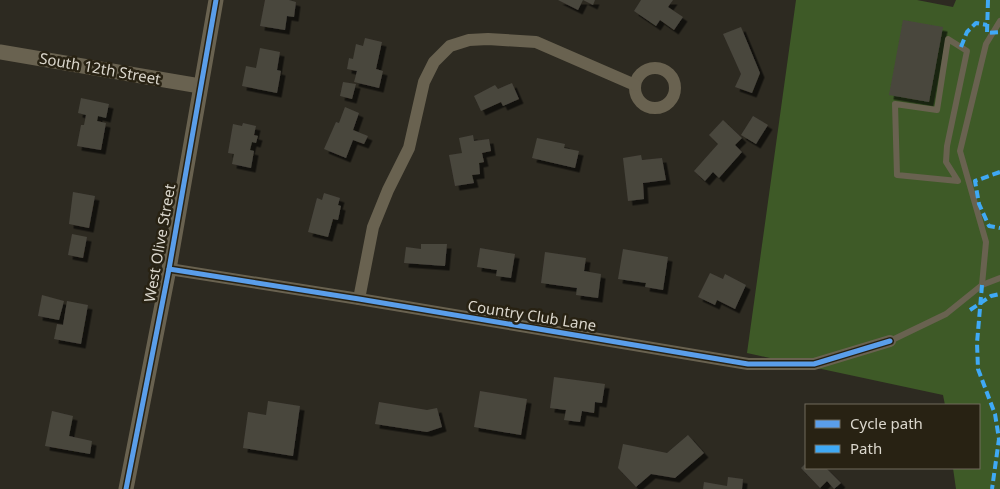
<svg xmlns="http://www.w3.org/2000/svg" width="1000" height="489" viewBox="0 0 1000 489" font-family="'Noto Sans',sans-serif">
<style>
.green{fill:#3e5a27}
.building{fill:#49463e;filter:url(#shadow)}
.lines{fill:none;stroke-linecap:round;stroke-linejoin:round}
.service{stroke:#696250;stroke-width:6}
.minor{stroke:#696250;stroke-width:12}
.tertiary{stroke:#696250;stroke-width:15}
.quiet{stroke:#3fa9f5;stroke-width:4;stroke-dasharray:8 4;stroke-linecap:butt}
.cycleway-casing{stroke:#282213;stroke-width:8}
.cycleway{stroke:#5a9eea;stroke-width:5}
.labels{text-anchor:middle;stroke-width:5;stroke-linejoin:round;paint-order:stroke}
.street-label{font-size:15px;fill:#dbd7cd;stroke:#282213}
</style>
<defs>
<filter id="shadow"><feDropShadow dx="4.5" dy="4.5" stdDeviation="0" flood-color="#0009"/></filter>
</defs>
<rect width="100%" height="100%" fill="#2d2a21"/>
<polygon class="green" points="796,0 917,0 953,7 956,0 1000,0 1000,489 956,489 953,468 979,468 979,405 945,405 943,395 747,353"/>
<g class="building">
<polygon points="265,0 289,0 296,2 294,17 287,16 285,30 260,26"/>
<polygon points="558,0 595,0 593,5 583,0 578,10"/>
<polygon points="641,0 673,0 668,7 683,17 674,30 660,20 656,26 634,11"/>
<polygon points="903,20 943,27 929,102 889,95"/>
<polygon points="741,27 760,73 752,93 735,87 741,74 723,34"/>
<polygon points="365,38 382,42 376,69 383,71 379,88 354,82 357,71 347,69 349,58 353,59 356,44 363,46"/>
<polygon points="260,48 280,52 277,70 281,71 277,93 242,86 246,66 256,68"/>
<polygon points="343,82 356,84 352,99 340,96"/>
<polygon points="512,83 519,99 503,106 501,102 481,111 474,96 495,85 498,89"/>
<polygon points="81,98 109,104 106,118 98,116 97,121 106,123 101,150 77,146 81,125 84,125 86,115 78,113"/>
<polygon points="345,107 359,113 353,130 368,136 364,144 353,140 346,158 324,149 336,122 339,123"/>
<polygon points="753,116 768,125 756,144 741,135"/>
<polygon points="723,120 742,138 735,145 742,152 719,178 713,172 705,181 694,171 718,144 709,135"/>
<polygon points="243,123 256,126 254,135 258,136 256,143 252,142 250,150 254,151 251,168 232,164 234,154 228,153 233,124 242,126"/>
<polygon points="473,135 474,141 489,139 491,151 482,153 484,162 479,163 480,174 472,175 474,183 455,186 449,155 462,153 459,138"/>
<polygon points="537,138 565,144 564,148 579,151 575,168 532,158"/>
<polygon points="641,155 642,160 662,158 666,180 643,183 644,199 628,201 623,158"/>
<polygon points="73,192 95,196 89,228 69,224"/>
<polygon points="324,193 340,198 338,205 341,206 338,220 333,219 328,237 308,232 317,198 322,200"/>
<polygon points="72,234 87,237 83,258 68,255"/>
<polygon points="421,244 447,244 445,266 404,263 406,247 421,249"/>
<polygon points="480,248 515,254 511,278 496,276 497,270 477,267"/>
<polygon points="623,249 668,257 663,290 645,287 646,283 618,279"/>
<polygon points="545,252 586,258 584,271 601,274 598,298 576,295 577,288 541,283"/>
<polygon points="710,273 723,279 725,274 746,285 735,309 717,300 715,305 698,297"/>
<polygon points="42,295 64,301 59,320 38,316"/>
<polygon points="67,301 88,305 81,344 54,339 57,324 63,325"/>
<polygon points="554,377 605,384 602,403 595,402 594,413 582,411 580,422 564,420 566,410 550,408"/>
<polygon points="480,391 527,399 521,435 474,427"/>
<polygon points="268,401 300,406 293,456 243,448 248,412 266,415"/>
<polygon points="379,402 427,410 437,408 442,427 427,432 375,424"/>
<polygon points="52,411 73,416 69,436 92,441 90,454 45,446"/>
<polygon points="688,435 704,453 675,478 651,474 636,487 618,468 623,444 667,453"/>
<polygon points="806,463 806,468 826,468 841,483 834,489 827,481 820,488 801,468"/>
<polygon points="728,477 743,479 742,489 703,489 704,482 727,486"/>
</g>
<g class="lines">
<g class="service">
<polygon points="948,39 967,51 947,146 946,162 958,181 897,175 895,104 937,110"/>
<polyline points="982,285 986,242 960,151 986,44 1000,21"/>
<polyline points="890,341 946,314 982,285 1000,278"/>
</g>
<g class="minor">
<circle cx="655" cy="88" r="20"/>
<polyline points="169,269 359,299 748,364 814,364 890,341"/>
<polyline points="359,299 373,227 388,190 409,148 424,82 434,62 450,46 469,40 488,39 536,42 635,85"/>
</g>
<g class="tertiary">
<polyline points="0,52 200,86"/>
<polyline points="126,489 169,269 216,0"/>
</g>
<g class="quiet">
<polyline points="988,0 987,33 1000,32"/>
<polyline points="961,47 967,32 976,23 987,25"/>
<polyline points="1000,172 975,181 979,204 989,226 1000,228"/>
<polyline points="982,285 977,343 978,369 995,414 999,439 992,489"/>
<polyline points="970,310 991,296 1000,294"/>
</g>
<g class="cycleway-casing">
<g id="cycleway">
<polyline points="169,269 359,299 748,364 814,364 890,341"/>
<polyline points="126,489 169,269 216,0"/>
</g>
</g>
<use href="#cycleway" class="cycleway"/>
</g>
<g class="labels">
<g class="street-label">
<text transform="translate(100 69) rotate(10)" y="5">South 12th Street</text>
<text transform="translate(160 243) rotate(-80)" y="5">West Olive Street</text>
<text transform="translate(532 316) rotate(9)" y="5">Country Club Lane</text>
</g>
</g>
<rect x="805" y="404" width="175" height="65" fill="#282213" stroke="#706a5d"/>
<rect x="815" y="420" width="25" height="8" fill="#5a9eea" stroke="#706a5d"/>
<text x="850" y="429" font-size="15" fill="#dbd7cd">Cycle path</text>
<rect x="815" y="445" width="25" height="8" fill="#3fa9f5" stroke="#706a5d"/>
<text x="850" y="454" font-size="15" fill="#dbd7cd">Path</text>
</svg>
